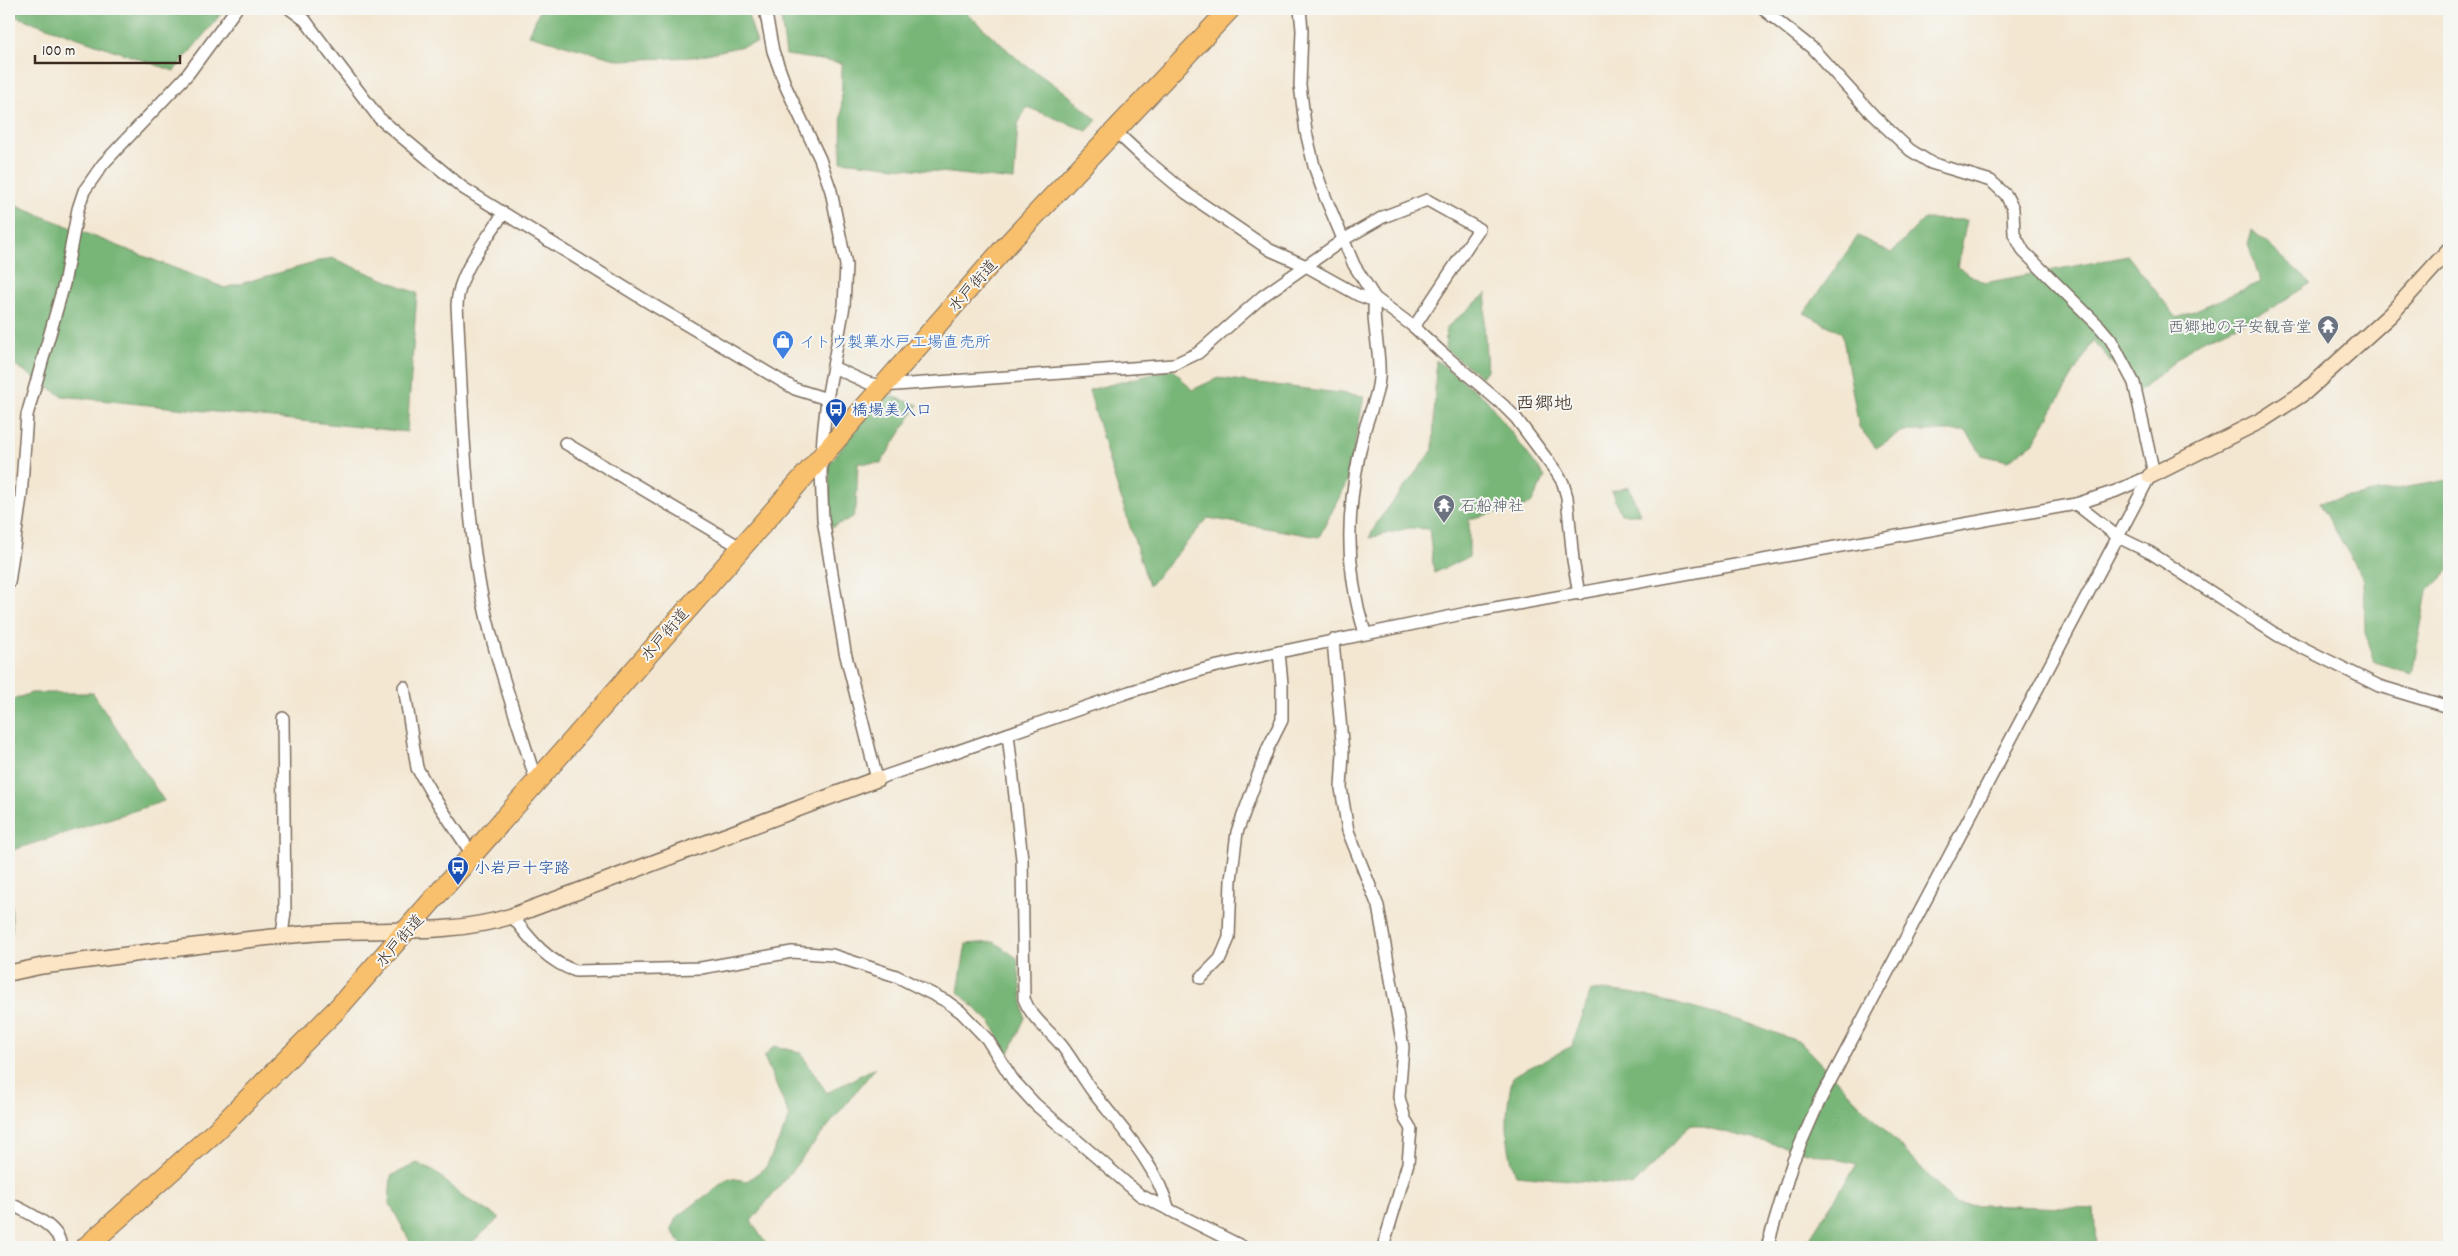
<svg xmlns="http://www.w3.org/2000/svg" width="2458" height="1256" viewBox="0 0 2458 1256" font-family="Dekko,'Klee One',sans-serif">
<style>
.forest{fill:#78b678;stroke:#5a704b}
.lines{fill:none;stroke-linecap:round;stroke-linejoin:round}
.street-casing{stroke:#7b6c5d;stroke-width:14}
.secondary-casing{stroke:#7b6c5d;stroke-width:18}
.highway-casing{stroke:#7b6c5d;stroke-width:22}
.street{stroke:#fff;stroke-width:11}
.secondary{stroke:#fce5c4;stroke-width:15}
.highway{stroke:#f8bf6c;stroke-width:20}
.labels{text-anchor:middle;stroke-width:4;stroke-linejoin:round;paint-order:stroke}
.street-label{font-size:16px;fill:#3b2a1e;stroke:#f6f6f2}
.worship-label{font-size:16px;fill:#5b616d;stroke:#f6f6f2;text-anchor:end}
.shop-label{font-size:16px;fill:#366cbe;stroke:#f6f6f2;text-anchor:start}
.transit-label{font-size:16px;fill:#164399;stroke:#f6f6f2;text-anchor:start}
.quarter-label{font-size:19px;fill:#3b2a1e;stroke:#f6f6f2}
</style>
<rect width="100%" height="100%" fill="#f6f6f2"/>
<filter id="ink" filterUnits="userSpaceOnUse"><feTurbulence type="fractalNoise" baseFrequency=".02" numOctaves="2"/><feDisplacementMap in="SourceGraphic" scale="10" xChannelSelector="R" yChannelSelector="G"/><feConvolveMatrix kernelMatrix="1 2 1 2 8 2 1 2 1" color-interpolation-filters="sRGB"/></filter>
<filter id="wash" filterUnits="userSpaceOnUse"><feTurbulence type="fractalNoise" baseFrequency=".0096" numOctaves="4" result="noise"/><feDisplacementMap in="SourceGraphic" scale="20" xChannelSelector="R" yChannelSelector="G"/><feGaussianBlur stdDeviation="1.12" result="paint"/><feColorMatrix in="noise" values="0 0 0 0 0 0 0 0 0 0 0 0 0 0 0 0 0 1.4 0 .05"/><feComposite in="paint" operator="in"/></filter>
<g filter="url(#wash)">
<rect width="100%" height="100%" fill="#f3e7d2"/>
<g class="forest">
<polygon points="9,9 225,9 174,71 9,14"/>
<polygon points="540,9 693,9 698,11 702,9 746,9 757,43 693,57 619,60 529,35"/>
<polygon points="830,9 962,9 1021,62 1065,92 1097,120 1087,131 1027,107 1018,124 1014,180 841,161 842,63 786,55 780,10 824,17"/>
<polygon points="14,205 225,288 332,258 417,293 407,432 62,396 9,361 9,212"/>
<polygon points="1924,219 1967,220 1957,267 1984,283 2128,256 2177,318 2261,282 2248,244 2252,230 2311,283 2267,311 2195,344 2135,395 2121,372 2093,341 2034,442 2008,461 1982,455 1966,431 1903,431 1876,448 1859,427 1842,333 1804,313 1858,236 1891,253"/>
<polygon points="1487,293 1484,325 1487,370 1482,377 1445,349 1446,328"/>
<polygon points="1436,360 1486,399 1545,477 1531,504 1469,519 1469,557 1434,573 1429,529 1409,528 1369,538 1378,521 1433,450"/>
<polygon points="1173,369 1192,390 1218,378 1364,396 1348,480 1319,537 1208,518 1149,586 1109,461 1089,390"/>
<polygon points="885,394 918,405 881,463 858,463 856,508 853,517 831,528 829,464"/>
<polygon points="2449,480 2449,570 2427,592 2412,674 2375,662 2365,633 2364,580 2319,502"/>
<polygon points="1629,487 1640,514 1621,514 1611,491"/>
<polygon points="31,693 93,693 164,801 10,851 12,931 9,931 9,701"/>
<polygon points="994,942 1017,958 1025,1018 1008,1055 992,1024 958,992 966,944"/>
<path d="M 1604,990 L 1638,994 L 1742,1021 L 1800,1042 L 1956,1204 L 2094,1209 L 2096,1247 L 1804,1247 L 1857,1164 L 1691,1124 L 1633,1186 L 1516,1175 C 1504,1143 1505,1108 1513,1076 L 1572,1046 L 1591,991 Z"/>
<polygon points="774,1046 800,1052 827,1093 876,1067 751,1221 768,1247 683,1247 671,1229 676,1218 729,1178 747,1181 766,1167 790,1117 764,1057"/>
<polygon points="417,1163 437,1173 460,1195 500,1218 469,1245 470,1247 413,1247 389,1202 391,1176"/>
</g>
</g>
<g filter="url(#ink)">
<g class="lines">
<g class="street-casing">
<g id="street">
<polyline points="290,9 305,20 316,35 379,118 463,188 648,302 795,389 827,399"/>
<polyline points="765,9 773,51 786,87 820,159 831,191 846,265 844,306 827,399 823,436 821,473 823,519 845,652 877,779 1129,692 1205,669 1270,654 1467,613 2076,504 2116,491 2150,476"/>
<polyline points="1300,9 1302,30 1300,85 1306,132 1314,166 1324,194 1354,265 1375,298 1414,327 1441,352 1503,405 1516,418 1557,473 1563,483 1567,497 1573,560 1579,594"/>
<polyline points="1763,9 1812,48 1873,115 1910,150 1931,163 1991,181 2006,195 2013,209 2014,234 2024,252 2100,327 2111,340 2134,383 2154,474"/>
<path d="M 1115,131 L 1143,157 L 1186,193 L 1270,250 L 1304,265 L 1358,295 L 1369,299 L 1375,298 C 1371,324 1381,351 1379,378 C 1378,398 1368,414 1364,433 C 1347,502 1343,564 1365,633"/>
<path d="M 503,214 C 486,240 458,273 457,305 C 462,396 464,490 479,581 C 491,649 516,715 536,781"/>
<polyline points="835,368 868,383 882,386 1173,365 1198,353 1263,296 1343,240 1383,217 1427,200 1479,229 1414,327"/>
<polyline points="565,443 740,547"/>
<polyline points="2076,504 2118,537 2151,553 2277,635 2379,686 2449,707"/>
<polyline points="9,583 21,497 27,415 64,284 78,209 84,191 103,164 188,74 236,9"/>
<polyline points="1333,640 1343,753 1341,788 1348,831 1378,906 1403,1047 1399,1097 1405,1119 1411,1129 1408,1163 1383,1247"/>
<polyline points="404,687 417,768 433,796 472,854"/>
<path d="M 1008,734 L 1022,859 L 1024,999 C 1032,1019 1049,1030 1062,1046 C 1075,1063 1084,1081 1097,1097 C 1125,1132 1156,1165 1169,1210"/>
<path d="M 512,916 C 530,939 547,962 576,971 L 701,968 L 792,952 L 832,955 L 896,976 L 946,1001 L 961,1012 L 987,1039 L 1013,1080 L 1035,1104 L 1140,1195 L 1243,1247"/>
<polyline points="282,935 285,912 283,718"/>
<polyline points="1201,978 1220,959 1229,938 1231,880 1237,832 1268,748 1282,720 1282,684 1279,652"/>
<path d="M 9,1203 C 24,1211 63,1227 60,1247"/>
<polyline points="1767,1247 1793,1161 1818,1104 2150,476"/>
</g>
</g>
<g class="secondary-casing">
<g id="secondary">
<polyline points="2150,476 2262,420 2305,392 2390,315 2449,250"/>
<path d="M 9,973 L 42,966 C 133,955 225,940 316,933 C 382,928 449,936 512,916 L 877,779"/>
</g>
</g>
<g class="highway-casing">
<polyline id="highway" points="86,1247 216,1131 338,1008 1006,246 1230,9"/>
</g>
<use href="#street" class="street"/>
<use href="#secondary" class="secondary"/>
<use href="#highway" class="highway"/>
</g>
</g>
<defs>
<g id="temple-pin" transform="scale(1.125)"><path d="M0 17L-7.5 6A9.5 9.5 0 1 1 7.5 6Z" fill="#6b7280" stroke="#f6f6f2"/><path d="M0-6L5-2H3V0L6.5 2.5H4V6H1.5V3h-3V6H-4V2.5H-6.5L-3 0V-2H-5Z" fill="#fff"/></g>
<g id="shop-pin" transform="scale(1.125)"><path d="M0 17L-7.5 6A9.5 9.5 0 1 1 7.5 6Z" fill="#3f7fe0" stroke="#f6f6f2"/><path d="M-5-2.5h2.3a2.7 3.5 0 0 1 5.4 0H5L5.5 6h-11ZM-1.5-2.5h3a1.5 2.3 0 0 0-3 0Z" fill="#fff"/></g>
<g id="bus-pin" transform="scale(1.125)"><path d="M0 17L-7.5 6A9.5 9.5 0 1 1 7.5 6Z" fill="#1a4fb4" stroke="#f6f6f2"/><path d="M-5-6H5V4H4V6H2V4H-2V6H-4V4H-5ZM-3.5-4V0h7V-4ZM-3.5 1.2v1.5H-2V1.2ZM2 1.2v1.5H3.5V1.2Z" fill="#fff"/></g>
</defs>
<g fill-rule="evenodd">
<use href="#temple-pin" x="2328" y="326"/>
<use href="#shop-pin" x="783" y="341"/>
<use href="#bus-pin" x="836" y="409"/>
<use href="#temple-pin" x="1444" y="505"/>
<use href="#bus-pin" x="458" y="867"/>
</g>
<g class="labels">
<g class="street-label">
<text transform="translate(972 285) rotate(-48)" y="6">水戸街道</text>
<text transform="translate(664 634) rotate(-49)" y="6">水戸街道</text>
<text transform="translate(399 940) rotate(-49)" y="6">水戸街道</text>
</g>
<g class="worship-label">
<text x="2312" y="332">西郷地の子安観音堂</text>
<text x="1460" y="511" text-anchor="start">石船神社</text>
</g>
<g class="shop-label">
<text x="799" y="347">イトウ製菓水戸工場直売所</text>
</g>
<g class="transit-label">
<text x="852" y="415">橋場美入口</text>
<text x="474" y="873">小岩戸十字路</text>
</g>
<g class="quarter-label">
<text x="1544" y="409">西郷地</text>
</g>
</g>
<rect width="2458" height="1256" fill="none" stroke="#f6f6f2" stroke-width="30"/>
<path d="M35 55v8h145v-8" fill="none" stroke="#3b2a1e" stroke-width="2.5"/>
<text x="42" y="55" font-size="15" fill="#3b2a1e" stroke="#f6f6f2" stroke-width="4" paint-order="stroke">100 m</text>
</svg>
